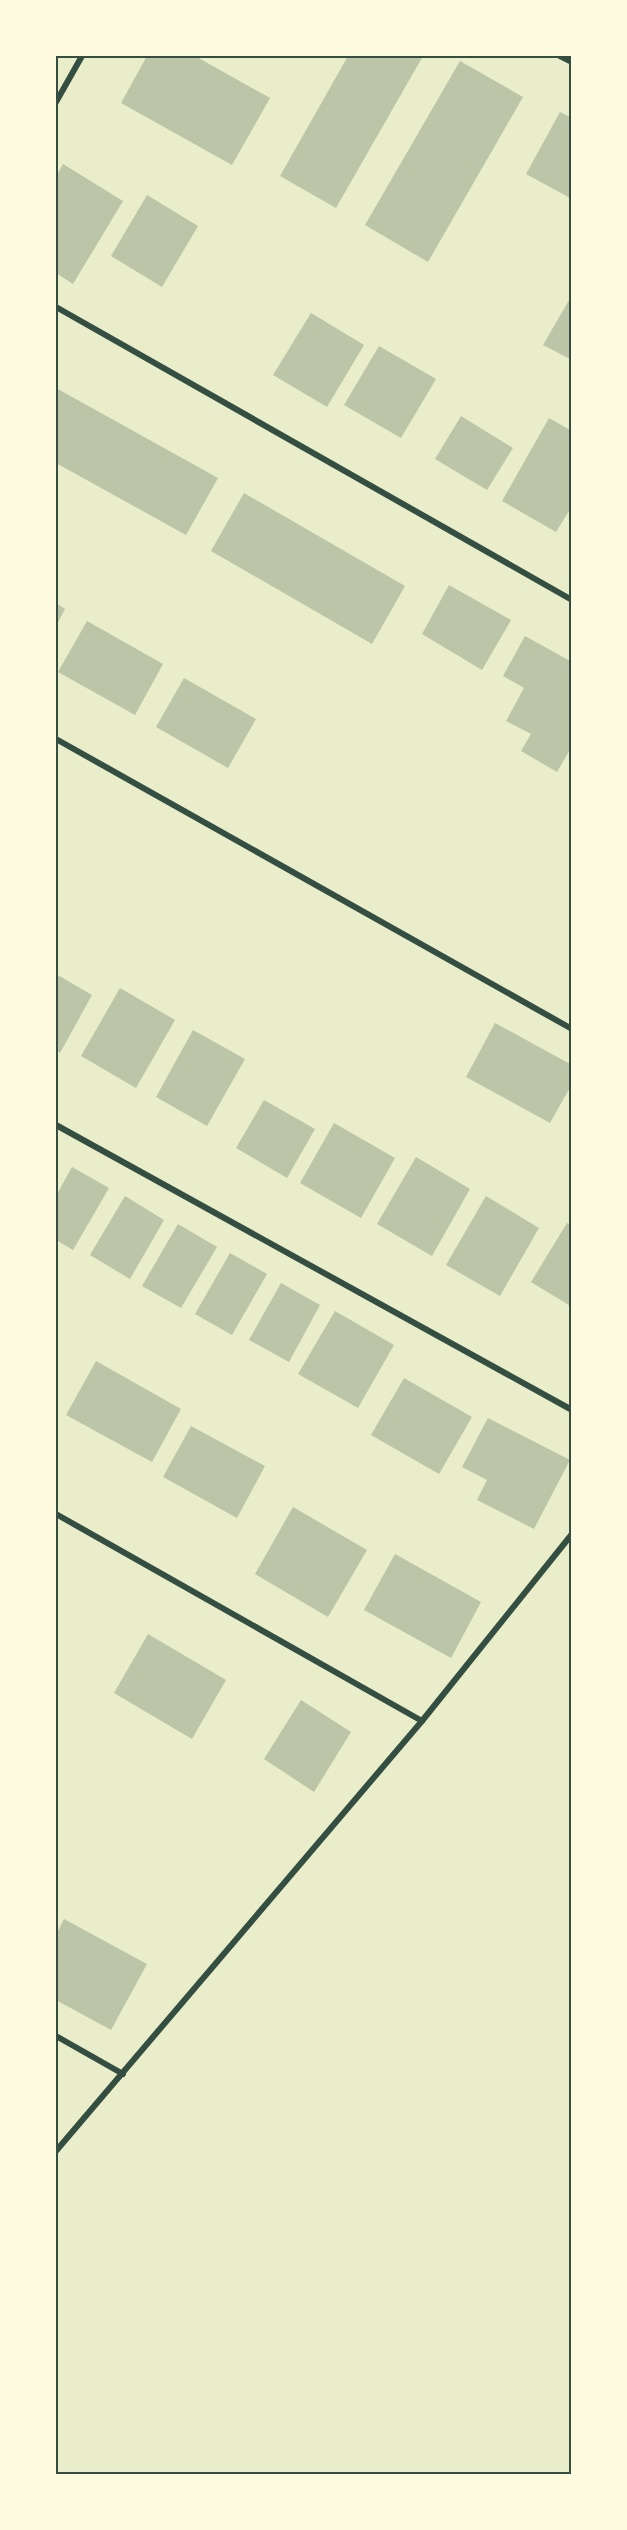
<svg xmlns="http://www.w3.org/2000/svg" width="627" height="2530" viewBox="0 0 627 2530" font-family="'DM Sans',sans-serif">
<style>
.building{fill:#bcc5a7}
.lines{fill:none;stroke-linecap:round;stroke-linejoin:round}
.minor{stroke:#344e41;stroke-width:6}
.neatline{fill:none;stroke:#344e41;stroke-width:2}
</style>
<rect width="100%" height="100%" fill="#e9edc9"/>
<g class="building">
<polygon points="147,56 195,56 270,98 232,165 121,103"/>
<polygon points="348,56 423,56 336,208 280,176"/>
<polygon points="460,61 523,97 428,262 365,225"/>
<polygon points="560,112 572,118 572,199 526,174"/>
<polygon points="63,164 123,201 73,284 56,273 56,177"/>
<polygon points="147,195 198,226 162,287 111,256"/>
<polygon points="572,295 572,360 543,345"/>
<polygon points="311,313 364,345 327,407 273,375"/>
<polygon points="379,346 436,379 401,438 344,405"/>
<polygon points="56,388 218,478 186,535 56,463"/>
<polygon points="461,416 513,448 487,490 435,459"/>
<polygon points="549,418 572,431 572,506 556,532 502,501"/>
<polygon points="244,493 405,586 372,644 211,551"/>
<polygon points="449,585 511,620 482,670 422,634"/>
<polygon points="56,603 65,609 56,626"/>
<polygon points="87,621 163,664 135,715 58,672"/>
<polygon points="525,636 572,662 572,746 557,772 521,751 531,734 506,721 524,688 503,676"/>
<polygon points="184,678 256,719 228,768 156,727"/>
<polygon points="56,974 92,995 60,1053 56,1050"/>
<polygon points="120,988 175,1020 136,1088 81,1056"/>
<polygon points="495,1023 572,1065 572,1084 550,1123 466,1077"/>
<polygon points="193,1030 245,1059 207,1126 156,1097"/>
<polygon points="264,1100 315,1129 287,1178 236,1148"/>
<polygon points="334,1123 395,1158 361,1218 300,1183"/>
<polygon points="416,1157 470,1189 432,1256 377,1224"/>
<polygon points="72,1167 109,1188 73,1250 56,1240 56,1196"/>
<polygon points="125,1196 164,1220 130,1279 90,1255"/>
<polygon points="486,1196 539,1228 500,1296 446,1265"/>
<polygon points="567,1223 572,1225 572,1307 531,1282"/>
<polygon points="178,1224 217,1247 181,1308 142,1286"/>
<polygon points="230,1253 267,1274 232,1335 195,1314"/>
<polygon points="281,1283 320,1305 289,1362 249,1340"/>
<polygon points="335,1311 394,1345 358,1408 298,1374"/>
<polygon points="96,1361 181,1409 152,1462 66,1415"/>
<polygon points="404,1378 472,1417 439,1474 371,1435"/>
<polygon points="488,1418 570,1460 534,1529 477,1500 487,1480 462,1467"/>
<polygon points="191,1426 265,1466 237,1518 163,1477"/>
<polygon points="293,1507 367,1550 328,1617 255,1574"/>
<polygon points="395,1554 481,1602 451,1658 364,1610"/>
<polygon points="148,1634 226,1680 192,1739 114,1693"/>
<polygon points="301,1700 351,1732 314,1792 264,1759"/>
<polygon points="64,1919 147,1964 111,2030 56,2000 56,1935"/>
</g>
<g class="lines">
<g class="minor">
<polyline points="560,56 572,62"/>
<polyline points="56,102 82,56"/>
<polyline points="56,307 572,600"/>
<polyline points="56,739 572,1029"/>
<polyline points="56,1125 572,1410"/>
<polyline points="56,1514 422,1721"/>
<polyline points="56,2036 123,2074"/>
<polyline points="56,2151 422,1721 572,1534"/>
</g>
</g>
<rect width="627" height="2530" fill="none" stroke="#fefae0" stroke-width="114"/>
<rect x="57" y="57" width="513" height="2416" class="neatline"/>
</svg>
